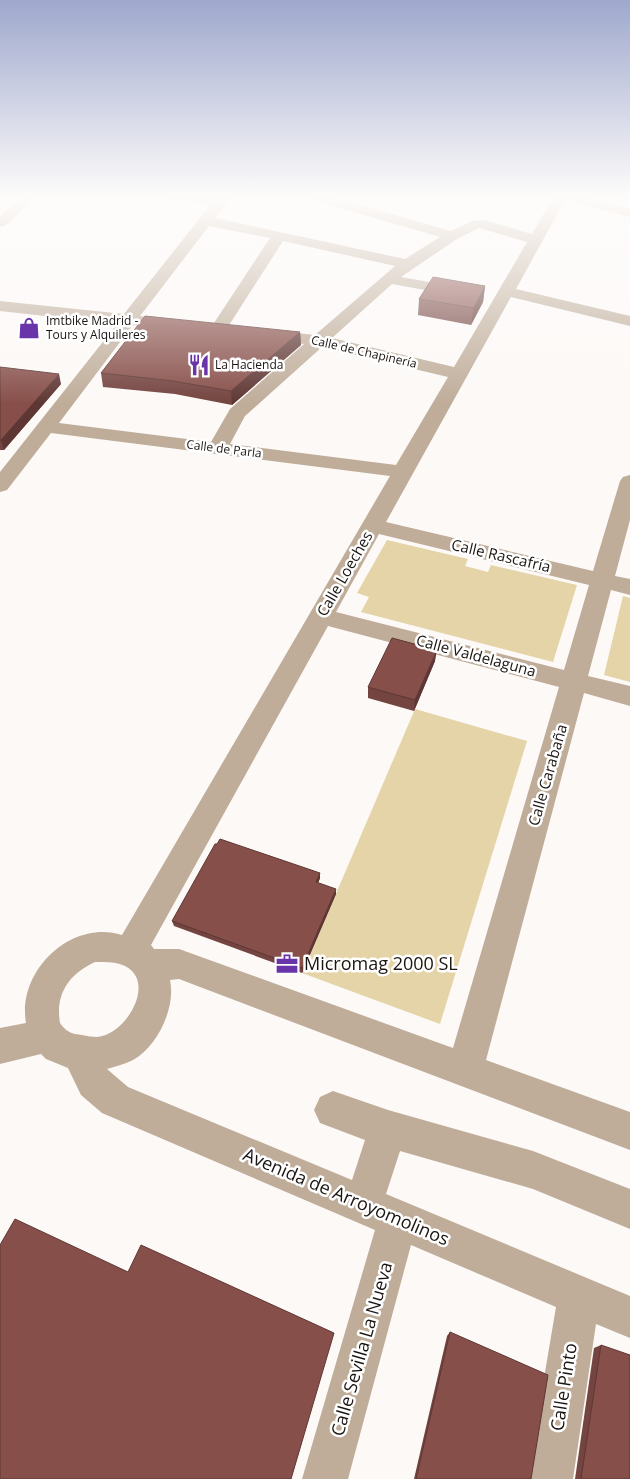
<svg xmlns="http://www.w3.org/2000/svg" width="630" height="1479" viewBox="0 0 630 1479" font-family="'Open Sans',sans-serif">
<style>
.green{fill:#e5d4a8}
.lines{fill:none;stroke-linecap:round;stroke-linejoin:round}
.minor{fill:#bfad9a;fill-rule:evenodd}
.wall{fill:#744440}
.shaded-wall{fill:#5e3734}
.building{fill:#874f4a;stroke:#5e3734}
.labels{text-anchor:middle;stroke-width:5;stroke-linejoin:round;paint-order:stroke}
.far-poi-label{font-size:12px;fill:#1b1512;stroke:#fff;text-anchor:start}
.far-street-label{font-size:12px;fill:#1b1512;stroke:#fff}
.street-label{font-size:15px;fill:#1b1512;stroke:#fff}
.near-poi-label{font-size:18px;fill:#1b1512;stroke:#fff;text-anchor:start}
.near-street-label{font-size:18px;fill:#1b1512;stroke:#fff}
</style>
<rect width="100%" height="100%" fill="#fcf9f7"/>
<g class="green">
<polygon points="387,540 468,559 465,566 488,572 491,565 577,585 553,662 361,612 369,597 357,593"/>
<polygon points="623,596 630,598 630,682 604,675"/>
<polygon points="415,709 527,741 440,1024 302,973"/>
</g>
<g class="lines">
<g class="minor">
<polygon points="22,197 37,197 5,226 0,227 0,216"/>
<path d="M 163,197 L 231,197 L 215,218 L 405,259 L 440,237 L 313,200 L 311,197 L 332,197 L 451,231 L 472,221 L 484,220 L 532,234 L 553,197 L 584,197 L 630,209 L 630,217 L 565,200 L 516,289 L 630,316 L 630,326 L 511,297 L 386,522 L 593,571 L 620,481 L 623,477 L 630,475 L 630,520 L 615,576 L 630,579 L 630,595 L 611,590 L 588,676 L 630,686 L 630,706 L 584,693 L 486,1060 L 630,1112 L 630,1150 L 179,979 L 170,980 C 176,1007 158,1046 133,1060 C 125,1064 116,1066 107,1069 L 128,1087 L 352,1180 L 365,1140 L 320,1123 L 314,1110 L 320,1097 L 333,1091 L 388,1110 L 533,1151 L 630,1189 L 630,1229 L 533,1189 L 400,1151 L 386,1194 L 630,1296 L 630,1338 L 596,1324 L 573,1479 L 527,1479 L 556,1307 L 411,1245 L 348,1479 L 302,1479 L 375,1230 L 102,1113 L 81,1095 L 68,1068 L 46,1059 L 41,1054 L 0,1064 L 0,1028 L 26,1023 C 17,971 71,919 122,935 L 390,476 L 51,433 L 7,490 L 0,492 L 0,472 L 117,324 L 0,311 L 0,301 L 124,314 L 211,204 L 170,201 ZM 209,226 L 270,238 L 210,329 L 212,333 L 224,333 L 283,241 L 395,266 L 315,335 L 262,329 L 256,330 L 254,334 L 256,338 L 304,344 L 230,409 L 211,442 L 59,423 L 133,325 L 177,330 L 183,329 L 185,325 L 183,321 L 140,316 ZM 479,228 L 527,242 L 454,367 L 332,338 L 392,284 L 463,297 L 469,295 L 471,292 L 469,289 L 401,277 L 457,239 ZM 322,347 L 448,377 L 396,465 L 230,444 L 245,416 ZM 379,534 L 589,585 L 564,670 L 336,612 ZM 328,626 L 559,687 L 453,1048 L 179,949 L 154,949 L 151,945 ZM 95,962 C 105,962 115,961 125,966 C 157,982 126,1035 97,1037 C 93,1037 87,1036 82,1035 C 72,1034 66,1032 60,1023 C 55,994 69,974 95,962 Z"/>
</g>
</g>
<g class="wall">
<polygon points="485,286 483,302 471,325 418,315 419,299"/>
<polygon points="300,332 301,345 232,405 175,394 103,387 101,373"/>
<polygon points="0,367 61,384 4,450 0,450"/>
<polygon points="435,661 414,711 368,698 368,687"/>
<polygon points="320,873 320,878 318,883 336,894 302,973 174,926 172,921"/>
<polygon points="450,1332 530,1479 531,1479 414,1479 447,1336"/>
<polygon points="601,1345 630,1479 575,1479 594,1348"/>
</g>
<g class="shaded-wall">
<polygon points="485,286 483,302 471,325 474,308"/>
<polygon points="300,332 301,345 232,405 231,391"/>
<polygon points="59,374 61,384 4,450 1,440"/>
<polygon points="437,650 435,661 414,711 415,700"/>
<polygon points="320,873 320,878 316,888 316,882"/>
<polygon points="336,889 336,894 302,973 302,968"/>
</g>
<g class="building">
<polygon points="433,277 485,286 474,308 419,299"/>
<polygon points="145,316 300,332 231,391 173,381 101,373"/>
<polygon points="0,367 59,374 1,440 0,440"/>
<polygon points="392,638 437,650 415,700 368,687"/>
<polygon points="220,839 320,873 316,882 336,889 302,968 172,921 215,844 217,844"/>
<polygon points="15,1219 128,1272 141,1245 334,1333 291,1479 0,1479 0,1245"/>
<polygon points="450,1332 548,1375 531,1479 416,1479"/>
<polygon points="601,1345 630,1355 630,1479 581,1479"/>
</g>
<linearGradient id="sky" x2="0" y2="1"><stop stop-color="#9fa8cd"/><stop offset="0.49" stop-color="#fefcfb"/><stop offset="1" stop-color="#fefcfb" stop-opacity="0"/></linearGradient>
<rect width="630" height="404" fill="url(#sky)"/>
<defs>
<g id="shop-bare" transform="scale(1.725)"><path d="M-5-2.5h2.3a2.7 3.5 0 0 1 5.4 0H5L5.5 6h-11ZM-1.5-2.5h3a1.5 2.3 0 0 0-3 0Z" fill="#6933aa" stroke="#fff" stroke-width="2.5" paint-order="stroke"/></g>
<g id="restaurant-bare" transform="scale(1.725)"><path d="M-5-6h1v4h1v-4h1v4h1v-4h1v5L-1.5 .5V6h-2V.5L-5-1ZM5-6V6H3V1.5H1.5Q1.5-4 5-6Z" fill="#6933aa" stroke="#fff" stroke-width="2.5" paint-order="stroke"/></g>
<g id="office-bare" transform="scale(1.725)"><path d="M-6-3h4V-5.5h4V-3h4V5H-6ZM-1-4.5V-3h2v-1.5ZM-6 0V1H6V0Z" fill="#6933aa" stroke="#fff" stroke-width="2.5" paint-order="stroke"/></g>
</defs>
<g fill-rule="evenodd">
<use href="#shop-bare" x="29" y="328"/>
<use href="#restaurant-bare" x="199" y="365"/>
<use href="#office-bare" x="287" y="964"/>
</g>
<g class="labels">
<g class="far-poi-label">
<text x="46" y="325">Imtbike Madrid -<tspan x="46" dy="14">Tours y Alquileres</tspan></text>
<text x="215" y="369">La Hacienda</text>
</g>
<g class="far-street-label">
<text transform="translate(364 352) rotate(13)" y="4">Calle de Chapinería</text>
<text transform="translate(224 449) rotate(7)" y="4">Calle de Parla</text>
</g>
<g class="street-label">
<text transform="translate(501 556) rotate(13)" y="5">Calle Rascafría</text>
<text transform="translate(345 574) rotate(-60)" y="5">Calle Loeches</text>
<text transform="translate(476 656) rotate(15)" y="5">Calle Valdelaguna</text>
<text transform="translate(548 775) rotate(-74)" y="5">Calle Carabaña</text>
</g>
<g class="near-poi-label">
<text x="304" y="970">Micromag 2000 SL</text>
</g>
<g class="near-street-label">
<text transform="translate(346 1197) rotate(23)" y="6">Avenida de Arroyomolinos</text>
<text transform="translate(362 1349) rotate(-74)" y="6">Calle Sevilla La Nueva</text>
<text transform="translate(564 1387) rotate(-81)" y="6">Calle Pinto</text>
</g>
</g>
</svg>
